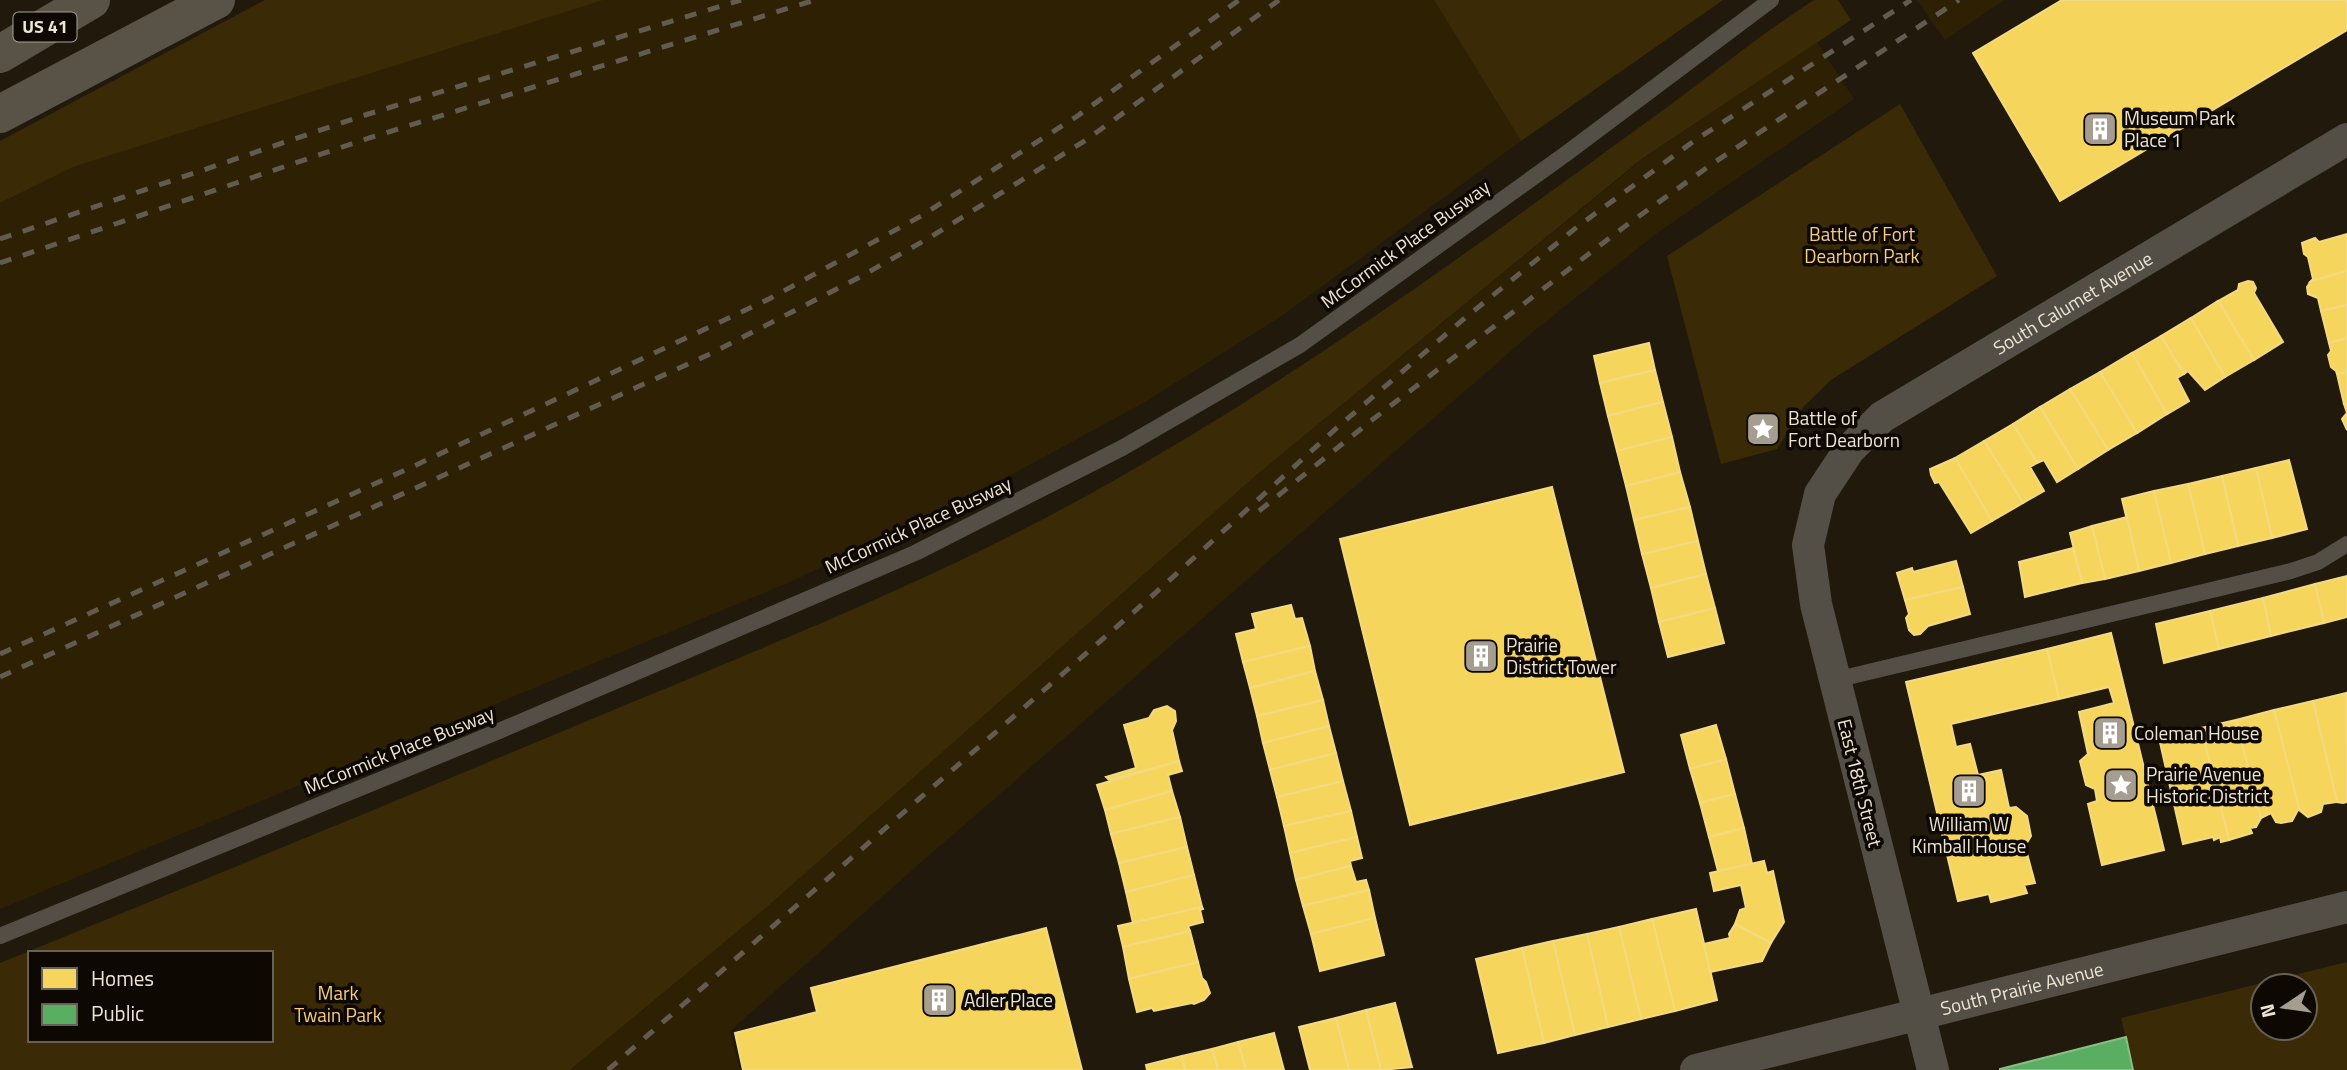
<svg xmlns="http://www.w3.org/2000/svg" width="2347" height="1070" viewBox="0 0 2347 1070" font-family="'Titillium Web',sans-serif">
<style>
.built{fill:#2e2002}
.green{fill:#3a2a06;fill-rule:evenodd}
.homes{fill:#f6d55c;stroke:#f3da80;stroke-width:2}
.public{fill:#5aae61;stroke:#86be84;stroke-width:2}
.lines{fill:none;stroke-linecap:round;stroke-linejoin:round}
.service{stroke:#534f46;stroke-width:16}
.minor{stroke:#534f46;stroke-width:32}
.motorway{stroke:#595347;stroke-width:38}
.rail{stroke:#615b52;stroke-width:5;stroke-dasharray:12 12;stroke-linecap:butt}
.labels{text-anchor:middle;stroke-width:7;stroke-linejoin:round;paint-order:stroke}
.shield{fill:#0d0802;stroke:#a9a296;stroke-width:2}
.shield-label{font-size:18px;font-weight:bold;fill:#ece4d5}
.poi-label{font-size:19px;fill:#ece4d5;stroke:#0d0802;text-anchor:start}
.park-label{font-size:19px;fill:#f7cd7b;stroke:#0d0802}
.street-label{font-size:19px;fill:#ece4d5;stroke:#0d0802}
</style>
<rect width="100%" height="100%" fill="#211a0c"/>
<g class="built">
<polygon points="597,0 1434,0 1521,141 1280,317 1145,402 976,494 788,583 0,909 0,203 72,167"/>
<polygon points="1917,0 2004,0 1945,40"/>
<polygon points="1817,42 1854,99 1657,233 1534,331 926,858 730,1031 740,1070 570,1070 767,907 1260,472 1644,158"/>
</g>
<g class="green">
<polygon points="265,0 603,0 73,167 0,203 0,141"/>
<polygon points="1434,0 1723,0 1521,141"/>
<path d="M 1814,0 L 1838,0 L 1851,20 L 1643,158 L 1260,472 L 767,907 L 570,1070 L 0,1070 L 0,963 C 208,878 416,793 623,706 C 789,637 957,570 1113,481 C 1303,374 1479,244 1655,116 C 1708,78 1759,35 1814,0 ZM 30,953 L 271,953 L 271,1040 L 30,1040 Z"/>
<polygon points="1900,104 1997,276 1831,380 1804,406 1777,449 1721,464 1667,256"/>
<path d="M 2347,962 L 2347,1070 L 2133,1070 L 2121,1018 ZM 2263,986 L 2305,986 L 2305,1028 L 2263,1028 Z"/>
</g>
<g class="homes">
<polygon points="2062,0 2347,0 2347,30 2060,201 1973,53"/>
<polygon points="2347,234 2347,271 2311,281 2313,279 2308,257 2304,254 2302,243 2315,238 2319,242"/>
<polygon points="2347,271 2347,305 2321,311 2318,298 2308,294 2307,287 2311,281"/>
<polygon points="2248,281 2253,282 2256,288 2254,293 2283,342 2254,360 2218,301 2238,290 2239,284"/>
<polygon points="2218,301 2254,360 2225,377 2191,318"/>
<polygon points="2347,305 2347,338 2329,343 2321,311"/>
<polygon points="2191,318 2225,377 2205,390 2188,371 2184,374 2161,336"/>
<polygon points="2161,336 2184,374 2177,378 2189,401 2167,414 2132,353"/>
<polygon points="2347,338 2347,372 2337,374 2336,371 2331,367 2328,355 2331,351 2329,343"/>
<polygon points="1649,343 1655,370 1600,383 1594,356"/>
<polygon points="2132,353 2167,414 2137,433 2100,372"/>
<polygon points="1655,370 1663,402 1608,416 1600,383"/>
<polygon points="2100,372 2137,433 2108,450 2070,389"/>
<polygon points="2347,372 2347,404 2344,404 2337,374"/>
<polygon points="2070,389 2108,450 2078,469 2040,407"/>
<polygon points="1663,402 1672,437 1617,451 1608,416"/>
<polygon points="2344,404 2347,404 2347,430 2342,419 2347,413"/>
<polygon points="2040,407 2078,469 2057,482 2044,460 2037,463 2013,424"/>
<polygon points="2013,424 2037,463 2030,467 2044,491 2023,503 1984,441"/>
<polygon points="1672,437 1680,472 1626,486 1617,451"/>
<polygon points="1984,441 2023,503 1992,521 1955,458"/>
<polygon points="1955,458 1992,521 1971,533 1939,482 1935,483 1931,475 1930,469"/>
<polygon points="2289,460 2307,529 2272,538 2256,468"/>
<polygon points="2256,468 2272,538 2238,546 2222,476"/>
<polygon points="1680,472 1690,507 1634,520 1626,486"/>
<polygon points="2222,476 2238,546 2205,554 2188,484"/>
<polygon points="2188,484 2205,554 2171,563 2154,491"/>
<polygon points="1552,487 1624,772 1410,825 1340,539"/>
<polygon points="2154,491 2171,563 2139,571 2122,499"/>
<polygon points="1690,507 1698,541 1642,554 1634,520"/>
<polygon points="2127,517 2139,571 2105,579 2092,526"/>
<polygon points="2092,526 2105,579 2082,583 2070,533"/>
<polygon points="1698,541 1706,574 1651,588 1642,554"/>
<polygon points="2073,548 2082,583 2025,597 2019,562"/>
<polygon points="1956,561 1963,587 1905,600 1897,573 1912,568 1913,572"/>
<polygon points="1706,574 1715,608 1659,622 1651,588"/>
<polygon points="2347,576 2347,617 2324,623 2315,584"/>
<polygon points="2315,584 2324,623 2271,636 2263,598"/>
<polygon points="1963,587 1970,614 1928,626 1920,634 1914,635 1909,630 1906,618 1909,614 1905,600"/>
<polygon points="2263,598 2271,636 2219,649 2210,611"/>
<polygon points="1291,605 1295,619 1302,618 1310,646 1243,662 1236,634 1256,629 1252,614"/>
<polygon points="1715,608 1724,643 1668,657 1659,622"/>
<polygon points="2210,611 2219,649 2164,663 2156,624"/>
<polygon points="2111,633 2164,850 2102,865 2088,804 2097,801 2095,789 2086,785 2080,761 2088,754 2079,712 2114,703 2109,687 2059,699 2047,649"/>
<polygon points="1310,646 1315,671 1250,688 1243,662"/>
<polygon points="2047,649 2059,699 1951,724 1956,747 1970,744 1978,775 2001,770 2009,808 2016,807 2027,816 2031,836 2025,846 2035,883 2024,885 2027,893 1991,902 1989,894 1958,901 1906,682"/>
<polygon points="1315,671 1323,700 1257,716 1250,688"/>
<polygon points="2346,693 2347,802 2343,803 2337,802 2313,701"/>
<polygon points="1323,700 1329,726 1263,743 1257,716"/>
<polygon points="2313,701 2337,802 2323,804 2321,812 2308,817 2299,810 2274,710"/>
<polygon points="1167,706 1175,711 1176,721 1172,730 1179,761 1109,780 1106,777 1136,768 1124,725 1149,718 1154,710"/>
<polygon points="2274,710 2299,808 2292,821 2281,823 2276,822 2271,813 2261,818 2236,720"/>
<polygon points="2236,720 2261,818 2256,827 2250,828 2252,833 2229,840 2201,728"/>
<polygon points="1716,725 1726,759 1690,769 1681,735"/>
<polygon points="1329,726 1336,753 1270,770 1263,743"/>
<polygon points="2201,728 2229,840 2221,842 2220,837 2214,840 2213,837 2183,844 2159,738"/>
<polygon points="1336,753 1343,781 1277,797 1270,770"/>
<polygon points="1726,759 1735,794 1700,803 1690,769"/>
<polygon points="1179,761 1182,771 1168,775 1172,791 1105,810 1097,785"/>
<polygon points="1343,781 1351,811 1284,826 1277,797"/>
<polygon points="1172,791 1180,817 1111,834 1105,810"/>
<polygon points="1735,794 1744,828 1709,837 1700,803"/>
<polygon points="1351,811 1357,837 1290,853 1284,826"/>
<polygon points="1180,817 1187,847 1119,863 1111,834"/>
<polygon points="1744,828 1752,864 1718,871 1709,837"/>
<polygon points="1357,837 1362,858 1350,861 1351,866 1296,880 1290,853"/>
<polygon points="1187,847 1194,875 1126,892 1119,863"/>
<polygon points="1764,861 1767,873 1773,871 1784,922 1771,943 1735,924 1740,910 1746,908 1741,885 1714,891 1710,873"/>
<polygon points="1351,866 1356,882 1366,880 1369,890 1303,906 1296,880"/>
<polygon points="1194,875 1202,907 1133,923 1126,892"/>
<polygon points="1369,890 1375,918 1311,934 1303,906"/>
<polygon points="1202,907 1203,909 1200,910 1203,922 1188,926 1190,931 1123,947 1118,926"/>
<polygon points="1696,909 1717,1000 1675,1011 1652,919"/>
<polygon points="1375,918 1384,955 1320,971 1311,934"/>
<polygon points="1652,919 1675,1011 1641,1019 1619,927"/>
<polygon points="1735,924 1771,943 1762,961 1710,972 1704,944 1730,938 1729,934"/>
<polygon points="1619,927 1641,1019 1608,1027 1587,934"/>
<polygon points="1046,928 1082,1070 743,1070 735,1033 817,1012 811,988"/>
<polygon points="1190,931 1198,962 1129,979 1123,947"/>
<polygon points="1587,934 1608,1027 1575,1035 1553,941"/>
<polygon points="1553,941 1575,1035 1544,1043 1522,948"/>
<polygon points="1522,948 1544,1043 1498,1053 1476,959"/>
<polygon points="1198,962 1202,978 1206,982 1210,993 1204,1000 1194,1004 1192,1003 1154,1011 1152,1008 1137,1012 1129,979"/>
<polygon points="1395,1003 1412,1067 1381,1070 1366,1010"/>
<polygon points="1366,1010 1381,1070 1349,1070 1336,1018"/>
<polygon points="1336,1018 1349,1070 1310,1070 1299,1027"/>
<polygon points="1274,1033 1284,1070 1246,1070 1238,1042"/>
<polygon points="1238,1042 1246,1070 1218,1070 1212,1049"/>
<polygon points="1212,1049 1218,1070 1185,1070 1182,1056"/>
<polygon points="1182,1056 1185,1070 1147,1070 1146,1065"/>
</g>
<polygon class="public" points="2126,1037 2133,1070 2000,1070 2000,1069"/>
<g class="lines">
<g class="service">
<polyline points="1835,680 2291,571 2318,562 2347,544"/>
<polyline points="0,936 499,731 915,553 1122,448 1300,345 1567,153 1771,0"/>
</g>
<g class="minor">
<path id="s1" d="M 1696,1070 L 2347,907"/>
<path id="s2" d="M 1933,1070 L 1816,604 L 1808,545 L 1820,494 L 1849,450 L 1882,417 L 2347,139"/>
</g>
<g class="motorway">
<polyline points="0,54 91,0"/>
<polyline points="0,114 216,0"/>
</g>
<g class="rail">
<polyline points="0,239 362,116 741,0"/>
<polyline points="0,263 369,138 815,0"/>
<polyline points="1259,511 1372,420 1624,227 1712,164 1959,0"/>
<polyline points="0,654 414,466 769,299 921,216 1076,117 1239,0"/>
<polyline points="0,677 710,354 858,278 929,238 1086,140 1279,0"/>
<polyline points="608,1070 1152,596 1340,425 1465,318 1577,227 1694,141 1911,0"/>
</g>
</g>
<defs>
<g id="building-square" transform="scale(1.75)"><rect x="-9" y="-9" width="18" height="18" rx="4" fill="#a59d8f" stroke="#0d0802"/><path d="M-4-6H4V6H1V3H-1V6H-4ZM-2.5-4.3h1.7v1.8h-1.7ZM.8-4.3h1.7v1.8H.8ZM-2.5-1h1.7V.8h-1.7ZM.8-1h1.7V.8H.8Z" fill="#fff"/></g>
<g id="sight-square" transform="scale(1.75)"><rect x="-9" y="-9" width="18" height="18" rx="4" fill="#a59d8f" stroke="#0d0802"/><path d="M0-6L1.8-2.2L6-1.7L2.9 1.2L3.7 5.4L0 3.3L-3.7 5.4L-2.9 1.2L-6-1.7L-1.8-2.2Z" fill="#fff"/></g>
</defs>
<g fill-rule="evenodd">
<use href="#building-square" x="2100" y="129"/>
<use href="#sight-square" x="1763" y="429"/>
<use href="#building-square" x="1481" y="656"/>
<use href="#building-square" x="2110" y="733"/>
<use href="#sight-square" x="2121" y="785"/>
<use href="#building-square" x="1969" y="791"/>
<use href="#building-square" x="939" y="1000"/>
</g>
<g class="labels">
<rect class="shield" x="13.5" y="12.5" width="63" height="29" rx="5"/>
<g class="shield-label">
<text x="45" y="33">US 41</text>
</g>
<g class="poi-label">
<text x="2124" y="125">Museum Park<tspan x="2124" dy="22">Place 1</tspan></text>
<text x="1788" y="425">Battle of<tspan x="1788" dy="22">Fort Dearborn</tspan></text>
<text x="1506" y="652">Prairie<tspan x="1506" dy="22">District Tower</tspan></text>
<text x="2134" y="740">Coleman House</text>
<text x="2146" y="781">Prairie Avenue<tspan x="2146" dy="22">Historic District</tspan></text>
<text x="1969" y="831" text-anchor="middle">William W<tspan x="1969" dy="22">Kimball House</tspan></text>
<text x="964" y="1007">Adler Place</text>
</g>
<g class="park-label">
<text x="1862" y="241">Battle of Fort<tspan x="1862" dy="22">Dearborn Park</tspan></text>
<text x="338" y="1000">Mark<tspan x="338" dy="22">Twain Park</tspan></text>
</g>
<g class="street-label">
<text transform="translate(1405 244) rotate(-36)" y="7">McCormick Place Busway</text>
<text dy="7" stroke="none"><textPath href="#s2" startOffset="914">South Calumet Avenue</textPath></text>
<text transform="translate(918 525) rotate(-25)" y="7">McCormick Place Busway</text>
<text transform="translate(399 750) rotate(-22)" y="7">McCormick Place Busway</text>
<text transform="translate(1860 783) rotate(76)" y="7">East 18th Street</text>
<text dy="7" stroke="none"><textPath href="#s1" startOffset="336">South Prairie Avenue</textPath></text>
</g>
</g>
<rect x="28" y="951" width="245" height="91" fill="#0d0802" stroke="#666056" stroke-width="2"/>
<rect x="42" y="968" width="35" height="21" fill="#f6d55c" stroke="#666056" stroke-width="2"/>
<text x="91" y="986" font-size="21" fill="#ece4d5">Homes</text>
<rect x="42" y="1004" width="35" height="21" fill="#5aae61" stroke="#666056" stroke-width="2"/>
<text x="91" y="1021" font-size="21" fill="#ece4d5">Public</text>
<g transform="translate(2284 1007) rotate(257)"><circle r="33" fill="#0d0802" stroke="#666056" stroke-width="2"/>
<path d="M0-5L12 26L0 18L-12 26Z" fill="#a59d8f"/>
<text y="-10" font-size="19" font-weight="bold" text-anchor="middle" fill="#ece4d5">N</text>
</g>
</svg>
